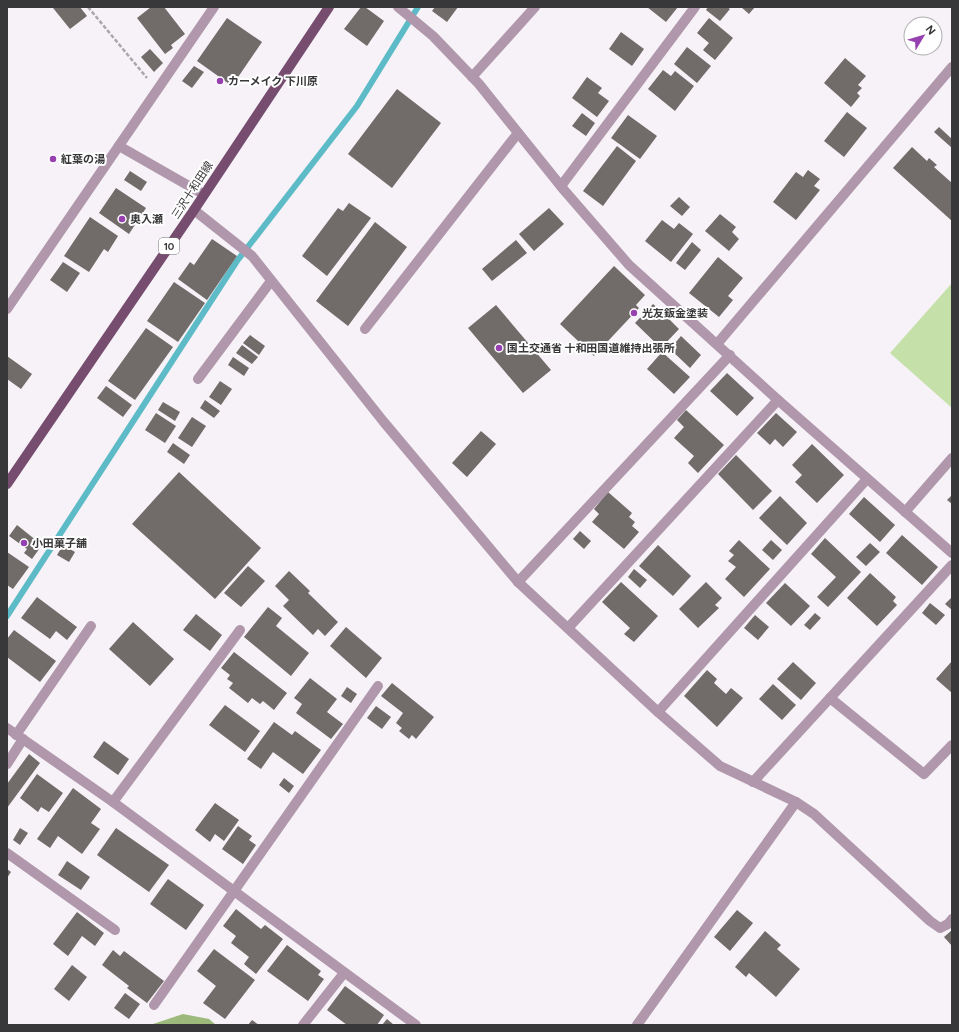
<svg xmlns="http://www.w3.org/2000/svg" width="959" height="1032" viewBox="0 0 959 1032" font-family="Figtree,'Noto Sans JP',sans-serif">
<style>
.green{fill:#c6e0a9}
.forest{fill:#9dba7c}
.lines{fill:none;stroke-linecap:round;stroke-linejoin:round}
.stream{stroke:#5dbbc7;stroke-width:6}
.building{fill:#716b69}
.path{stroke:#aaa8ab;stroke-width:2.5;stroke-dasharray:4 2;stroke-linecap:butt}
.minor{stroke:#b097ac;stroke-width:10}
.major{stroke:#764c6f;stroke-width:10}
.poi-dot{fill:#9641af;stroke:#fff;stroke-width:1.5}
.labels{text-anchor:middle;stroke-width:4;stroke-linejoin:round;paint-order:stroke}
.shield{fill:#fff;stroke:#747374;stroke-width:1}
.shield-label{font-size:10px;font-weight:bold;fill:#383739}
.poi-label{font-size:11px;font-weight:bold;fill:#383739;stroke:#fff;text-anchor:start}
.street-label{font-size:11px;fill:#383739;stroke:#fff}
</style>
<rect width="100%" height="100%" fill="#f6f2f7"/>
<polygon class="green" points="952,283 952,408 890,353"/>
<polygon class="forest" points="183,1014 209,1019 216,1025 150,1025"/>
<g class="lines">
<polyline class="stream" points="7,616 237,261 357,106 418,7"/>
</g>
<g class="building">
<polygon points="55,7 80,7 87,16 70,29 53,8"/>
<polygon points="151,7 164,7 185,34 171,45 173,48 165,54 137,18"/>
<polygon points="361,7 365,7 384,21 367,46 344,29"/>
<polygon points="435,7 458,7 447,22 432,11"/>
<polygon points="647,7 678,7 666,22"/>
<polygon points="708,7 727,7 730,9 720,21 706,10"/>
<polygon points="741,7 755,7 749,14"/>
<polygon points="227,18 262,42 232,86 197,61"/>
<polygon points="709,18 733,38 715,60 703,50 709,43 697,33"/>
<polygon points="621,32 644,49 632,66 609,49"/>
<polygon points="687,47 711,66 697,83 674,64"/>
<polygon points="150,49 163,63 154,72 141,57"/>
<polygon points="845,58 866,76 858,85 862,88 857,93 860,96 851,107 824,83"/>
<polygon points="194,66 204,72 192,88 182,81"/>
<polygon points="663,70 671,76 675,71 694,86 675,111 648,89"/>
<polygon points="587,77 602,88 598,93 609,101 597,117 572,98"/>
<polygon points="397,89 441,123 392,188 348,154"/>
<polygon points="847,112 867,128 844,157 824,141"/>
<polygon points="582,113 595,123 586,136 572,126"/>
<polygon points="628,115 657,136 640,159 611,138"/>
<polygon points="939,127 952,139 952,148 934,132"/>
<polygon points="617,146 636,161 603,206 583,191"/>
<polygon points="912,147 927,161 929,158 937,165 934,167 952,183 952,221 893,168"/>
<polygon points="808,170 820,179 814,186 820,190 796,220 773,202 796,172 803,177"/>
<polygon points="130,171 147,182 141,191 124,180"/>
<polygon points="116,188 146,208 129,234 99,213"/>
<polygon points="679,197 690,207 682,216 670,206"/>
<polygon points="349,203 371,218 327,276 302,256 338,208 343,211"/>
<polygon points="549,208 564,224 534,251 519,234"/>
<polygon points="720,214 736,227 732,232 739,239 729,251 705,231"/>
<polygon points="90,217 118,236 108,252 104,249 89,272 64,256"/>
<polygon points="662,220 674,229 679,223 693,234 671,262 645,241"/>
<polygon points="375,222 407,247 348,326 316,301"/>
<polygon points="212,239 237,256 207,300 178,279 190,262 194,265"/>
<polygon points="516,240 527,253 492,281 482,269"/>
<polygon points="692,242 701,250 685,270 676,263"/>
<polygon points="718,257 743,278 728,296 733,300 719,317 689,293"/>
<polygon points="63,262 80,273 67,292 50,280"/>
<polygon points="614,266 645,295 636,305 639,308 594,356 560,324"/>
<polygon points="174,282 205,303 178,342 147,321"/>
<polygon points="653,304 661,311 665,308 673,317 670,320 679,329 661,348 635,323"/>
<polygon points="496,305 551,370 523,393 468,328"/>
<polygon points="146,328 173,347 135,400 108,381"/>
<polygon points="250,335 265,346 259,355 243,343"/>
<polygon points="681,336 701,355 690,368 670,349"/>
<polygon points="242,345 258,357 252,364 236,353"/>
<polygon points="662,352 690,377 674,394 647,369"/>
<polygon points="7,356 32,374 21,389 7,379"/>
<polygon points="233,357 249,368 244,376 228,365"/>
<polygon points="727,373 754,398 737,416 710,391"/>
<polygon points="220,381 232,389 221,405 209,397"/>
<polygon points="106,386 132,405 123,417 97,398"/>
<polygon points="205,400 220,411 214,418 200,408"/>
<polygon points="163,402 180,412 175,421 158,410"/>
<polygon points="686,410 724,445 698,473 688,463 694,456 674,438 684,427 677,420"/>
<polygon points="156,413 176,426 165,443 145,430"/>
<polygon points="776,413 797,432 783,447 775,439 770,445 757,433"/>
<polygon points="192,417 206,426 192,447 178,438"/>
<polygon points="481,431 496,444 467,477 452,463"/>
<polygon points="173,443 190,455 184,464 167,452"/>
<polygon points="812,444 844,475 817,503 795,482 802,475 792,465"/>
<polygon points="736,455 772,491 753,510 718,474"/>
<polygon points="179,472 261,548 215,599 132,524"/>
<polygon points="608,492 632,513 629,517 635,522 632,526 639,532 624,549 592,522 599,514 594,509"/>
<polygon points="952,495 952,504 947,500"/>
<polygon points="780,496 807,523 787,545 759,518"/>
<polygon points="864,497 895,525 880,542 849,514"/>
<polygon points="17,525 42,545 32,559 24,553 27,549 9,536"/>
<polygon points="580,531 591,541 584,549 573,539"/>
<polygon points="902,535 938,567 922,585 886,553"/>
<polygon points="825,538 861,572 828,607 817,597 836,577 811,554"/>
<polygon points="739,540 770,569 744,597 725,579 736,567 728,561 734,555 729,551"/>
<polygon points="771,540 782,550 773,560 762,550"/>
<polygon points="870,543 880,552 866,566 856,557"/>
<polygon points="63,545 75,552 69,562 57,555"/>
<polygon points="658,545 691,576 673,596 639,566"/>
<polygon points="7,552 29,567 13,589 7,585"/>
<polygon points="248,566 265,581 241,607 224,593"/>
<polygon points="634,569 647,580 640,588 628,577"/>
<polygon points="289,571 310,591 308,593 338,622 325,636 318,629 313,635 283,606 289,600 275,586"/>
<polygon points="870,573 896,597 893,601 897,605 877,626 847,598"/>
<polygon points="621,582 658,616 634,642 624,634 630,628 602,602"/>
<polygon points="706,582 722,598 715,605 719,608 698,628 679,609"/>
<polygon points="785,583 810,606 791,626 766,603"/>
<polygon points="37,597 77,627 67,640 56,631 50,639 21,618"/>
<polygon points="952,597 952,610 945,604"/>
<polygon points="930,603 945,615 936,625 922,613"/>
<polygon points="268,607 282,618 276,626 309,653 291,676 244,637"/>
<polygon points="815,613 821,618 810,630 804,625"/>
<polygon points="196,614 222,635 210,651 183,630"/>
<polygon points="755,615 769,627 758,640 744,628"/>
<polygon points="133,622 174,659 150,686 109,649"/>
<polygon points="346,627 382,658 366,678 330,646"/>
<polygon points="14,630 56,661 40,682 7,657 7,639"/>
<polygon points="234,652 287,693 274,710 263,701 260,704 252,698 248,703 229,688 233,683 227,679 230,675 221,668"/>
<polygon points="952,661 952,693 936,679"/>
<polygon points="793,662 816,683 801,700 777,679"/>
<polygon points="707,670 717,679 714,683 726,694 731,688 743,698 717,727 684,696"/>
<polygon points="310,678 337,699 327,712 343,724 331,739 296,713 302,704 294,698"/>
<polygon points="392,683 434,717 416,739 412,735 409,739 399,731 402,728 396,723 403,713 381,696"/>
<polygon points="773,684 796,705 782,720 759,699"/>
<polygon points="347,687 357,694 351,703 341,696"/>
<polygon points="225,705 260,731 245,752 209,725"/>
<polygon points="376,706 391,717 382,729 367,718"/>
<polygon points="274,722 292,735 295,731 321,750 303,774 273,752 261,769 247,759"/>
<polygon points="104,741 129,759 118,775 93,757"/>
<polygon points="29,754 40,763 7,808 7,784"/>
<polygon points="37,774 63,793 49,812 41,807 38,812 20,798"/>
<polygon points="284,778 294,786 289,793 279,785"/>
<polygon points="73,788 101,809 91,823 100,829 82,854 58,836 50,848 37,839"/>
<polygon points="215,803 239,820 224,841 215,834 210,842 195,830"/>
<polygon points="238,826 252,836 249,840 256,845 243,864 222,849"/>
<polygon points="20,828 28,833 20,845 13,840"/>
<polygon points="116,828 169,865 149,892 97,855"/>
<polygon points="67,861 90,877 81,890 58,875"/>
<polygon points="7,869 11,872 7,878"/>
<polygon points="168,879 204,905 186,930 150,904"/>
<polygon points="236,909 261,929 265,925 283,939 256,974 244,964 249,957 231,943 236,936 223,926"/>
<polygon points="737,910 753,923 730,951 714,937"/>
<polygon points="77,912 104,933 95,946 82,936 68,956 53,944"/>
<polygon points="952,930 952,946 944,937"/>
<polygon points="765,931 781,945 777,949 800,969 776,997 749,973 746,977 735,967"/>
<polygon points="287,945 321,971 318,975 324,979 308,1001 267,971"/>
<polygon points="214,949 255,980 225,1019 203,1003 216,986 197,971"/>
<polygon points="113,950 120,956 124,951 164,981 147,1003 127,988 129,986 102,965"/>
<polygon points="72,965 87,977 69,1001 54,989"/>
<polygon points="345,986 384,1015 377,1025 347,1025 327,1010"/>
<polygon points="125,993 140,1004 129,1019 114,1008"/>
<polygon points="387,1019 394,1025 382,1025"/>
<polygon points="252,1020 259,1025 248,1025"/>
</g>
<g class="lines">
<polyline class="path" points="88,7 147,78"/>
<g class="minor">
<polyline points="398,7 433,36 479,84 564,190 629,265 778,400 952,553"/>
<polyline points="472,77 535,7"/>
<polyline points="119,146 203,194"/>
<polyline points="561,186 695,7"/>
<polyline points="194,210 252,256 383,421 518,582 658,712 720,766 796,802 637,1025"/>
<polyline points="7,309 214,7"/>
<polyline points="365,329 518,133"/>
<polyline points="717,344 952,67"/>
<polyline points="198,379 271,281"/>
<polyline points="905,512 952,458"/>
<polyline points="518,582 730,355"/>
<polyline points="568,628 778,400"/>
<polyline points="830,698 924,774 952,745"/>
<polyline points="658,712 867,479"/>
<polyline points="7,728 113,802 416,1025"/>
<polyline points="16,735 91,626"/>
<polyline points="7,764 23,739"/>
<polyline points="753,782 952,565"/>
<polyline points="113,802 240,630"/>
<polyline points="796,802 814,814 930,921 940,928 948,924 952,919"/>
<polyline points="7,853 115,930"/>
<polyline points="154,1005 378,686"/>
<polyline points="303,1025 344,973"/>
</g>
<polyline class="major" points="7,484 194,210 329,7"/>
</g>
<g class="poi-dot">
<circle cx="220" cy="81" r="4"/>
<circle cx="53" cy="159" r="4"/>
<circle cx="122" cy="219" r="4"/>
<circle cx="634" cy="313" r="4"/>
<circle cx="499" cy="348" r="4"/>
<circle cx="24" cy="543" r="4"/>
</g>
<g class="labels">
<rect class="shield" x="159" y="238" width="20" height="16" rx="3"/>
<g class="shield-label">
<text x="169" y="250">10</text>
</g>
<g class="poi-label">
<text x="228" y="85">カーメイク 下川原</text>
<text x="61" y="163">紅葉の湯</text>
<text x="130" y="223">奥入瀬</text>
<text x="642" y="317">光友鈑金塗装</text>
<text x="507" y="352">国土交通省 十和田国道維持出張所</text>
<text x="32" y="547">小田菓子舗</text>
</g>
<g class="street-label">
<text transform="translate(192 190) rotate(-57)" y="4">三沢十和田線</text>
</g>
</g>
<rect width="959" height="1032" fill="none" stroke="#383739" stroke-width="16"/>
<g transform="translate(923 36) rotate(52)"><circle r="19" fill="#ffffff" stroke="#afafb0"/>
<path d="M0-3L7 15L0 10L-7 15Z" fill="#9641af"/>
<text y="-6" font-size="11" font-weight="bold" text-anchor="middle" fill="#383739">N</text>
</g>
</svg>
